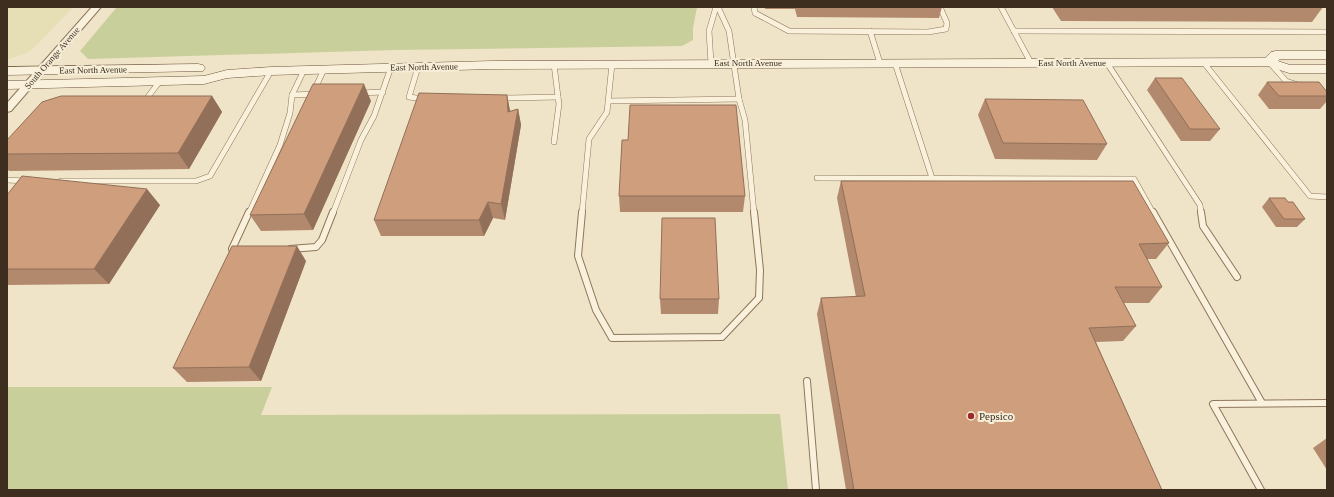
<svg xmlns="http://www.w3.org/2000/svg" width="1334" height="497" viewBox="0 0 1334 497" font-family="Georgia,serif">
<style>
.farmland{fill:#e6deb5}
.green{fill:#c9cf9b}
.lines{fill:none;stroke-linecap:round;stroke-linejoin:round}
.lane-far1-casing{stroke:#8d765c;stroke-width:6}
.lane-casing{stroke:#8d765c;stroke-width:8}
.street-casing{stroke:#8d765c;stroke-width:2}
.secondary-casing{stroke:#6f573f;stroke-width:1}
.lane-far1{stroke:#faf1dc;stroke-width:5}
.lane{stroke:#faf1dc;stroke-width:6}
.street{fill:#faf1dc;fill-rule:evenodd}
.secondary{fill:#faf1dc;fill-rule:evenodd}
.wall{fill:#b2896c}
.shaded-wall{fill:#916f58}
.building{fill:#cf9f7d;stroke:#916f58}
.poi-dot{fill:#9e2a2b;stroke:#f7eed8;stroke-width:1.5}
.labels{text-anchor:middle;stroke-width:4;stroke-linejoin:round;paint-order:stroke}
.far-street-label{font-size:9px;fill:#3d2e20;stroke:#f7eed8}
.poi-label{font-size:11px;fill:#3d2e20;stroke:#f7eed8;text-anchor:start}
</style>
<rect width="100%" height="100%" fill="#f0e4c8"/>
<polygon class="farmland" points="7,7 73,7 36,46 28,52 7,60"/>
<g class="green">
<polygon points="117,7 697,7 693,28 693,40 682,46 395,50 88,59 80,51"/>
<polygon points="7,387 272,387 261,415 780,414 788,490 7,490"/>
</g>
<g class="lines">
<g class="lane-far1-casing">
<g id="lane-far1">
<polyline points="718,7 729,31 739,99 745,120 754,213"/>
<polyline points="754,7 755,13 789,31 928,32 946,29 947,23 940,7"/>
<polyline points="1001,7 1031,63"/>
<polyline points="870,31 880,63"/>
<polyline points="1014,31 1327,32"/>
<polyline points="711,63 709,31 716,7"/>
<polyline points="895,63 932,178"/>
<polyline points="1107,63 1200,205 1201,213"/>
<polyline points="1204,63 1310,196 1327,197"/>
<polyline points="1270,63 1286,81 1298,85"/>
<polyline points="418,67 409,97 424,99"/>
<polyline points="314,91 324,69"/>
<polyline points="359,93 383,92"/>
<polyline points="292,95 316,94"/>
<polyline points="501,98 558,97 554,64"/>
<polyline points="609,101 739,99"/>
<polyline points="144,102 160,81"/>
<polyline points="554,142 559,104 558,97"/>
<polyline points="817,178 1134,179 1153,213"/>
<polyline points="7,180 26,181"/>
<polyline points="61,181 196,181 210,176 271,71"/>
<polyline points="249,213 280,145 290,113 292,95 304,70"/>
<polyline points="333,213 361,140 374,116 391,67"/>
<polyline points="582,213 589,139 607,112 612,64"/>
</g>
</g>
<g class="lane-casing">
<g id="lane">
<polyline points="582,212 578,256 596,310 612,338 722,337 759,298 760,270 754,212"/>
<polyline points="1153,212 1262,403"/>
<polyline points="1201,212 1203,226 1237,277"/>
<polyline points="235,249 232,249 249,212"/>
<polyline points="290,249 316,247 322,240 333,212"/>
<polyline points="807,381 816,490"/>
<polyline points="1261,490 1213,404 1327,403"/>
</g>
</g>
<g class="street-casing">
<polygon id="street" points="92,7 101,7 11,111 7,112 7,103"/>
</g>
<g class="secondary-casing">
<g id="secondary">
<polygon points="1276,51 1327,51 1327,59 1280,59 1278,61 1290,65 1327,65 1327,73 1289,73 1268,66 492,69 271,75 227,78 204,84 7,89 7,81 204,76 227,70 271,67 492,61 1265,58 1271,52"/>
<polygon points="198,64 203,65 205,68 203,71 7,75 7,67"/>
</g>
</g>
<use href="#lane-far1" class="lane-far1"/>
<use href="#lane" class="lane"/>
<use href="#street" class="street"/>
<use href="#secondary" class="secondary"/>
</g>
<g class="wall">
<polygon points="765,7 942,7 939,18 797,17 795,9 765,9"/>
<polygon points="1052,7 1323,7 1312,22 1061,21"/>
<polygon points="1155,78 1220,129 1210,141 1181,141 1147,90"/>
<polygon points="1267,82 1327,92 1327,101 1320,109 1269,109 1258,95"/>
<polygon points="507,95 510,111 518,109 521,125 505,220 493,218 484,236 381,236 374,220"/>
<polygon points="212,96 222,112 189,169 9,171 7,169 7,140"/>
<polygon points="985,99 1107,144 1097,160 995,159 978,115"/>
<polygon points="371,101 313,230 261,231 250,215"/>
<polygon points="841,181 1169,243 1156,259 1147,259 1162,287 1149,303 1124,303 1136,326 1123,341 1096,342 1162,490 846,490 817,314 821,298 856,297 837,198"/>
<polygon points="7,195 160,205 109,284 7,285"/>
<polygon points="619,196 745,196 743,212 620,212"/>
<polygon points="1269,198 1288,202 1305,219 1297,227 1276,227 1262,207"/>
<polygon points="306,261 261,381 187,382 173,368"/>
<polygon points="660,299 719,299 718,314 661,314"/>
<polygon points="1327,438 1327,470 1313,448"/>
</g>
<g class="shaded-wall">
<polygon points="364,84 371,101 313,230 304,214"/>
<polygon points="507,95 510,111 508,112"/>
<polygon points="212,96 222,112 189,169 178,153"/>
<polygon points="518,109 521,125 505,220 501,204"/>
<polygon points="147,189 160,205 109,284 94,269"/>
<polygon points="488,202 493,218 484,236 479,220"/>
<polygon points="297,246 306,261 261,381 249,367"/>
</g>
<g class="building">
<polygon points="1155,78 1182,78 1220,129 1190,129"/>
<polygon points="1267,82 1319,82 1327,92 1327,96 1279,96"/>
<polygon points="313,84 364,84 304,214 250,215"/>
<polygon points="419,93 507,95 508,112 518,109 501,204 488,202 479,220 374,220"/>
<polygon points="61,96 212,96 178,153 7,154 7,140 42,102"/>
<polygon points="985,99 1083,100 1107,144 1003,143"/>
<polygon points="630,105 736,105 745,196 619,196 622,140 628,140"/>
<polygon points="22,176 147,189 94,269 7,269 7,195"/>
<polygon points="841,181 1133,181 1169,243 1139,244 1162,287 1115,287 1136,326 1089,328 1162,490 854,490 821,298 865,296"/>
<polygon points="1269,198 1285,198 1288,202 1293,202 1305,219 1284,219"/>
<polygon points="662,218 715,218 719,299 660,299"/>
<polygon points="232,246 297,246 249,367 173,368"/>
</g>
<circle class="poi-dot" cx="971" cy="416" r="4"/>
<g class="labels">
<g class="far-street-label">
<text transform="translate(52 58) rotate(-49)" y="3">South Orange Avenue</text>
<text x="748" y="66">East North Avenue</text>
<text x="1072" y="66">East North Avenue</text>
<text transform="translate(424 67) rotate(-1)" y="3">East North Avenue</text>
<text transform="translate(93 70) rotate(-1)" y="3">East North Avenue</text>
</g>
<g class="poi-label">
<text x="979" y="420">Pepsico</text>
</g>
</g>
<rect width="1334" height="497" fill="none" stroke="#3d2e20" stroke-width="16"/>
</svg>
